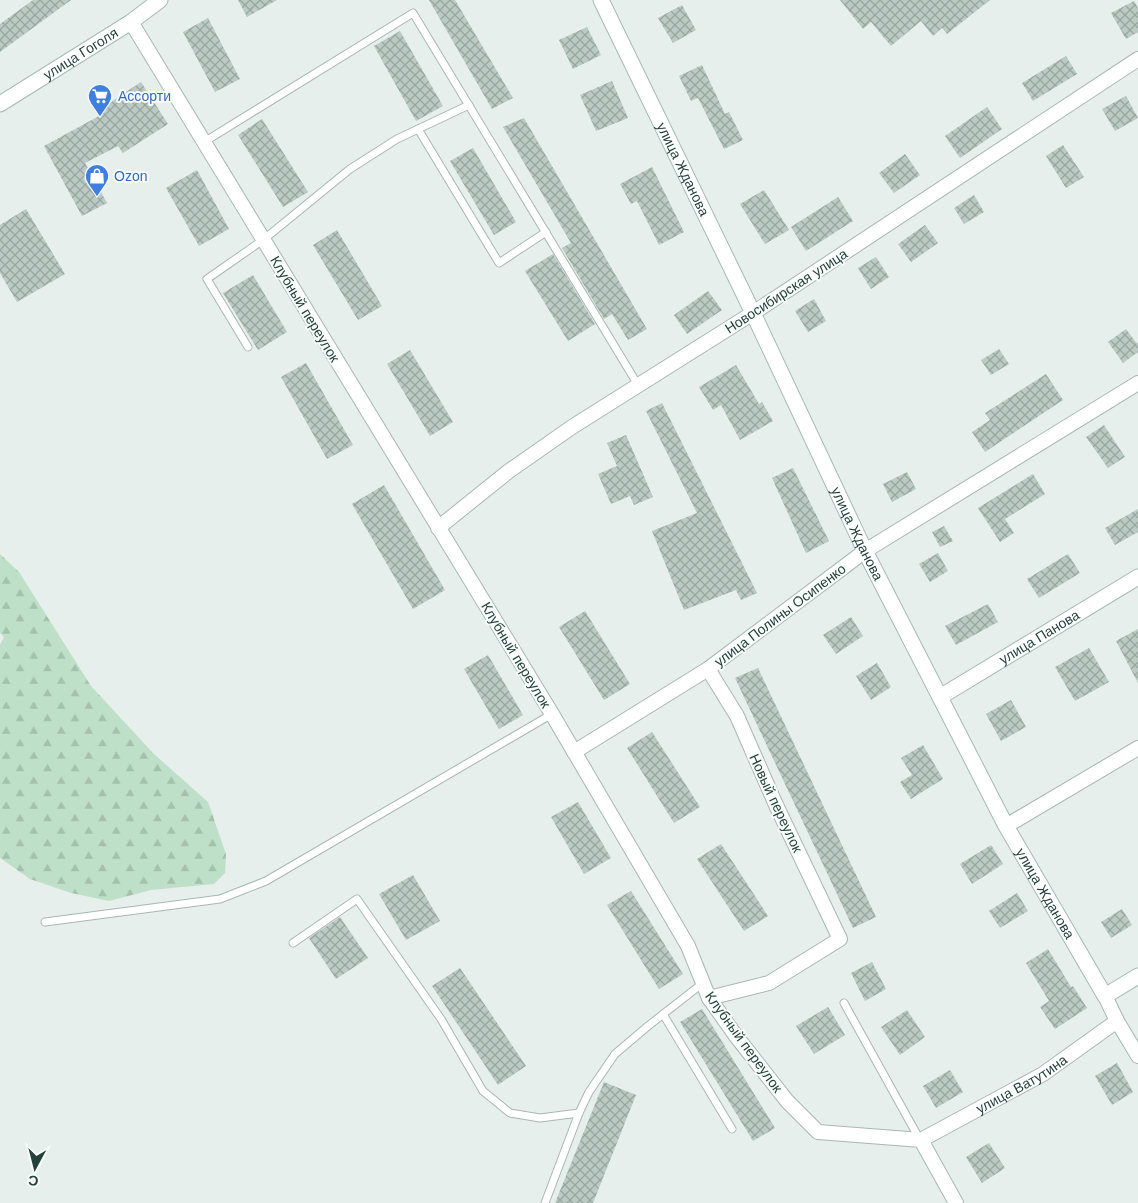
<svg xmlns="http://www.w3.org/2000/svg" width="1138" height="1203" viewBox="0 0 1138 1203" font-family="Helvetica,sans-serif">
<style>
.forest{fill:url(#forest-firs)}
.building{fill:url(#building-cross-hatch)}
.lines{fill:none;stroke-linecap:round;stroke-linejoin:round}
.lane-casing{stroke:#a8b8b2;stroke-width:9}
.street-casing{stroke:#a8b8b2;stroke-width:16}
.secondary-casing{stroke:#a4bbb3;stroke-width:17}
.lane{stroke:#fff;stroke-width:7}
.street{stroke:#fff;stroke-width:14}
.secondary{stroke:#fff;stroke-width:15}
.labels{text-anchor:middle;stroke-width:4;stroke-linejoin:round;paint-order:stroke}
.street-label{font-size:14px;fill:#24423a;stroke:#f7fbf9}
.shop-label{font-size:14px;fill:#366cbe;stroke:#f7fbf9;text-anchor:start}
</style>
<defs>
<pattern id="forest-firs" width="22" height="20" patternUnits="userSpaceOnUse" patternTransform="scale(1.25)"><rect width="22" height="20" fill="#bfe0c8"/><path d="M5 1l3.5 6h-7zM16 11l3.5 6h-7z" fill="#a4c1ad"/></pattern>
<pattern id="building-cross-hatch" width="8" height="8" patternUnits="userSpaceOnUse" patternTransform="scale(1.25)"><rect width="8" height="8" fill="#bbcac4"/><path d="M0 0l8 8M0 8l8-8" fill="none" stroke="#98a6a0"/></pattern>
</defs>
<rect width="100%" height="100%" fill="#e6efeb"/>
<polygon class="forest" points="0,554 19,572 91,686 154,754 208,802 226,854 225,873 214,884 151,890 109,901 71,893 30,879 0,858 0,645 4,637 0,633"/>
<g class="building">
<polygon points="33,0 71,0 0,52 0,24"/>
<polygon points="238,0 277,0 247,17"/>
<polygon points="429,0 455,0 513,98 492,109"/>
<polygon points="840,0 990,0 947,34 942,28 933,36 921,21 891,46 871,22 863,29"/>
<polygon points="1134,1 1138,8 1138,32 1126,39 1111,13"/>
<polygon points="682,5 696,30 673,43 658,18"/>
<polygon points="208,18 240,79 215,92 183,32"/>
<polygon points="587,27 601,55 573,69 559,40"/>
<polygon points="400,31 443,106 416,121 374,46"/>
<polygon points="1066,56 1077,74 1033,101 1022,83"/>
<polygon points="702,65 725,114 729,112 743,140 724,149 698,98 691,101 679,76"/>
<polygon points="612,81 628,118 596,131 580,95"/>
<polygon points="141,82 168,124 123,153 118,146 85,163 107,203 82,216 44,146 99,116 96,112"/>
<polygon points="1126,96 1138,118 1115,131 1102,109"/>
<polygon points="987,107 1002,129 960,158 945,136"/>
<polygon points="524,118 647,329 628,340 612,314 604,319 562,248 571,243 503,127"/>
<polygon points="262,119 308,192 283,207 238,135"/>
<polygon points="1063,145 1084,177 1066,188 1046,156"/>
<polygon points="473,148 516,222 494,235 450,161"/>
<polygon points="905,154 920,175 894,193 879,173"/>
<polygon points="652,167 684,232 659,245 637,201 631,204 620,184"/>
<polygon points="197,170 229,229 199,246 166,188"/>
<polygon points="764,190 789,230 765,244 740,204"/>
<polygon points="974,195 984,212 964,224 954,208"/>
<polygon points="838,197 853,221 806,251 791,227"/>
<polygon points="26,209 65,274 17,302 0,273 0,225"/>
<polygon points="925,225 938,243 911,262 898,244"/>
<polygon points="337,230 382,306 358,320 313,245"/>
<polygon points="553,254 595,324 568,341 525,271"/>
<polygon points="876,257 889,277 871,289 858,268"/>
<polygon points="253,275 287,332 258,350 223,293"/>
<polygon points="708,291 722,310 687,334 674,315"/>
<polygon points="814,299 826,321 808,332 795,311"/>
<polygon points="1126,329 1138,345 1138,352 1123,363 1108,342"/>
<polygon points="999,349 1009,364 991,375 981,360"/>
<polygon points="410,350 453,422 430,436 387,364"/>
<polygon points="306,363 353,445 327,459 281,377"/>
<polygon points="736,365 759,404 762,402 773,421 740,440 721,405 713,410 699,387"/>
<polygon points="1046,374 1063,400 985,452 972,432 990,420 985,413"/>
<polygon points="662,403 757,593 741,600 736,590 684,610 652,531 697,513 646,411"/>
<polygon points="1104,425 1125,457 1108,468 1086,437"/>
<polygon points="626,435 653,497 634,505 630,496 611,504 598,474 617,466 607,443"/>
<polygon points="793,468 829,541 806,553 772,478"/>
<polygon points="907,472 916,489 892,502 883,484"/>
<polygon points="1033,474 1045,494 1005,519 1014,533 1000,542 978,508"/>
<polygon points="384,485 445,590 413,609 352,504"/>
<polygon points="1138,509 1138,532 1115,545 1105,528"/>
<polygon points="944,526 953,541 940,547 932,532"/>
<polygon points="938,553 948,571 930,582 919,564"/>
<polygon points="1068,554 1080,573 1039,598 1027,579"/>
<polygon points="988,604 998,622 956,645 945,626"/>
<polygon points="585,611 630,684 604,700 559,627"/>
<polygon points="851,617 863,636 836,654 823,635"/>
<polygon points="1138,629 1138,683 1116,641"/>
<polygon points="1089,648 1109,682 1075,701 1055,667"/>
<polygon points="488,655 523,715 499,729 464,669"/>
<polygon points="877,663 891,687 871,700 856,676"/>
<polygon points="758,668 876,917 853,928 735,678"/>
<polygon points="1011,700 1026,727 1001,741 986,714"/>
<polygon points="652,732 700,807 674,823 627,748"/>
<polygon points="923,745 943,779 911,799 900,782 912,775 901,758"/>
<polygon points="578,802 611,858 584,874 551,817"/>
<polygon points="721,844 768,916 744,931 697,859"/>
<polygon points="991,845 1003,864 972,884 960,864"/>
<polygon points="413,875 440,921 406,940 379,894"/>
<polygon points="631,891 683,974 659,989 607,905"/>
<polygon points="1017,893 1028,911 1000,928 989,911"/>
<polygon points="1122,909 1132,925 1111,938 1101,922"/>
<polygon points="340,917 368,958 336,979 309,938"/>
<polygon points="1048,949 1071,987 1073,986 1087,1008 1055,1029 1040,1007 1049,1001 1026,963"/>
<polygon points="872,962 886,989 865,1001 851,973"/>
<polygon points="460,968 526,1066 498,1085 432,986"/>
<polygon points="828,1007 845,1035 814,1054 796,1026"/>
<polygon points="702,1009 775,1128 753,1141 680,1022"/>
<polygon points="907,1010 925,1037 900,1055 881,1027"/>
<polygon points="1117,1063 1133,1092 1112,1105 1095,1076"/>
<polygon points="950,1070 963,1092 936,1108 923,1086"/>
<polygon points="604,1082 636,1095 593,1203 555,1203"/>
<polygon points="989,1143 1005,1168 982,1183 966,1157"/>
</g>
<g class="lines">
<g class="lane-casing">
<g id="lane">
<polyline points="418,129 499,263 546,232"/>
<polyline points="204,142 413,13 638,385"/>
<polyline points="248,347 207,279 263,240 350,169 397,139 469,105"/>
<polyline points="45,922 220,899 266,881 552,714"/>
<polyline points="293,943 357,899 441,1019 483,1091 510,1113 540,1118 579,1113"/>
<polyline points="844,1003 920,1140"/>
<polyline points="663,1014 732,1129"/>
<polyline points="545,1203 579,1113 589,1092 615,1054 648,1026 703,983"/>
</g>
</g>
<g class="street-casing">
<g id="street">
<polyline points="131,22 552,714 688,946 709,998 736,1036 787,1101 818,1132 921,1140"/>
<polyline points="438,528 509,471 572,427 753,313 1138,59"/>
<polyline points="708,669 737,716 776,805 840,939 769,983 709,998"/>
<polyline points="574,752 708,669 865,551 1138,383"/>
<polyline points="1006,826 1138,748"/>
<polyline points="1105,996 1117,1021 1138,1056"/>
<path id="s1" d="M 921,1140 L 1043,1074 L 1117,1021"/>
<polyline points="921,1140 956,1203"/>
</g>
</g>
<g class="secondary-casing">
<g id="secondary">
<path id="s2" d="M 601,0 L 753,313 L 865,551 L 1006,826 L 1105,996 L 1138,976"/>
<path id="s3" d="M 0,104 L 131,22 L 160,0"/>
<path id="s4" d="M 940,697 L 1138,577"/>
</g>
</g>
<use href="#lane" class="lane"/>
<use href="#street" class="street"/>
<use href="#secondary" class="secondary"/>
</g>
<defs>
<g id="supermarket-pin" transform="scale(1.25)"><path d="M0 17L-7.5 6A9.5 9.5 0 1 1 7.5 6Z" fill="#3f7fe0" stroke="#f7fbf9"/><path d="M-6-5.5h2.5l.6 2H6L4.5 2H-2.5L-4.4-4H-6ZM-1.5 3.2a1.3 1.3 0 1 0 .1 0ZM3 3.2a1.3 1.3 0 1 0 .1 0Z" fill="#fff"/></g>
<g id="shop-pin" transform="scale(1.25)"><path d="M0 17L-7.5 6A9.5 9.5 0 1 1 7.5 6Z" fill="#3f7fe0" stroke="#f7fbf9"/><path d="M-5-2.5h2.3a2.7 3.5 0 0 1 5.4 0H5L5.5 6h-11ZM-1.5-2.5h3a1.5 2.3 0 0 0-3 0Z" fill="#fff"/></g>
</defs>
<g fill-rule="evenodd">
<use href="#supermarket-pin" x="100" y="96"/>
<use href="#shop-pin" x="97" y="176"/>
</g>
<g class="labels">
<g class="street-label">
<text dy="5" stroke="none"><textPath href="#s3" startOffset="95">улица Гоголя</textPath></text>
<text dy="5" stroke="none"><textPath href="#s2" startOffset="188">улица Жданова</textPath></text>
<text transform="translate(786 291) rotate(-33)" y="5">Новосибирская улица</text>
<text transform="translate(305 309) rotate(59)" y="5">Клубный переулок</text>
<text dy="5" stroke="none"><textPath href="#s2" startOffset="592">улица Жданова</textPath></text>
<text transform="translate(780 615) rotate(-37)" y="5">улица Полины Осипенко</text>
<text dy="5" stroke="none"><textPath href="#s4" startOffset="116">улица Панова</textPath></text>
<text transform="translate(516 655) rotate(59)" y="5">Клубный переулок</text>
<text transform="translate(776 803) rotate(65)" y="5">Новый переулок</text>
<text dy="5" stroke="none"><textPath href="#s2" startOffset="998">улица Жданова</textPath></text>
<text transform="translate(744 1042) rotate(54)" y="5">Клубный переулок</text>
<text dy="5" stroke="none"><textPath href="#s1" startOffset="115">улица Ватутина</textPath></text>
</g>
<g class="shop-label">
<text x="118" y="101">Ассорти</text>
<text x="114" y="181">Ozon</text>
</g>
</g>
<g transform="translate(35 1168) rotate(187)" stroke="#f7fbf9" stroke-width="4" paint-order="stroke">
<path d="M0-4L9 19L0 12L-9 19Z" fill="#24423a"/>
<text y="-8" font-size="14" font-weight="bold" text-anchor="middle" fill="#24423a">С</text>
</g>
</svg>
